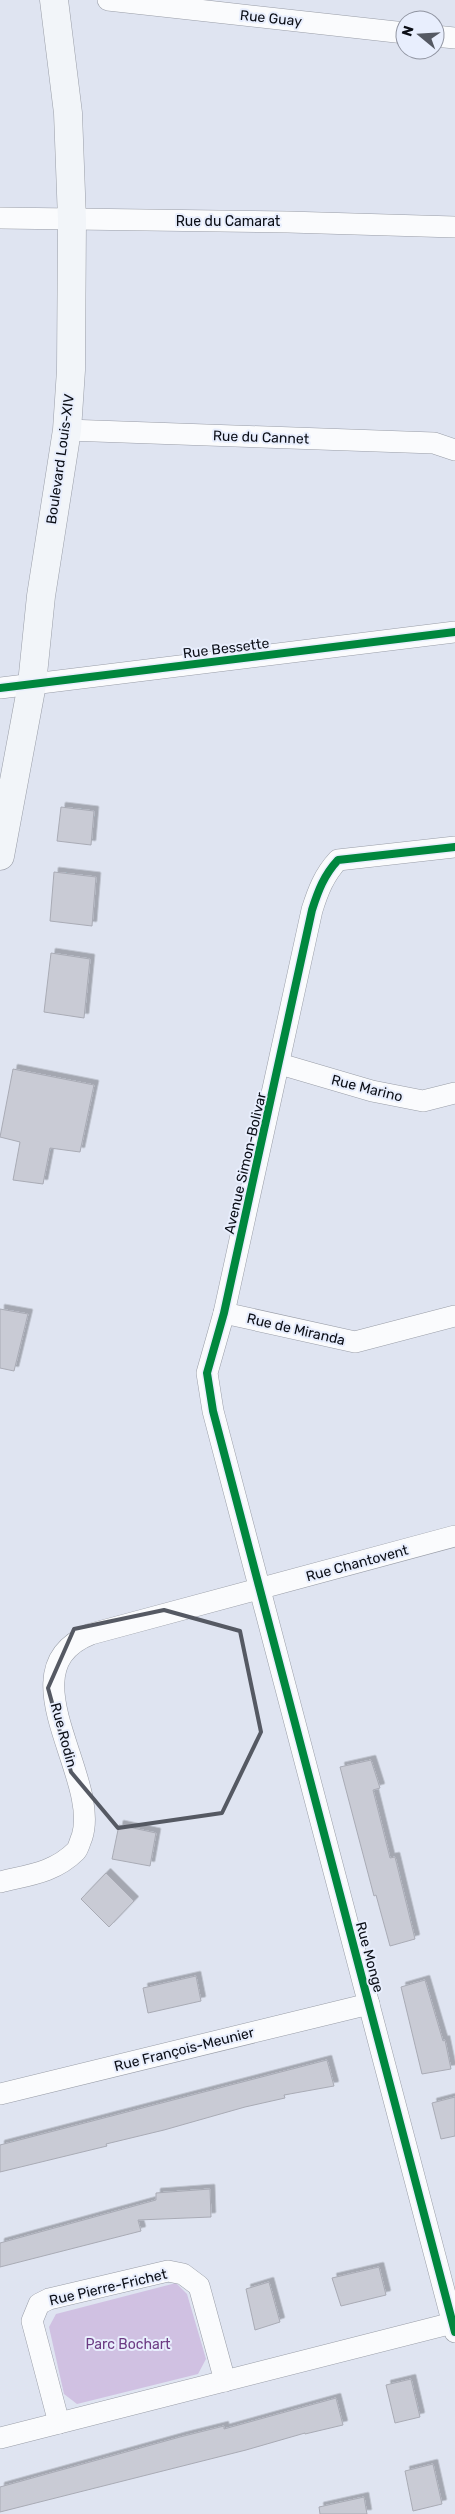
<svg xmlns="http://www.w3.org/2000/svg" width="455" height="2514" viewBox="0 0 455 2514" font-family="Rubik,sans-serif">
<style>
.green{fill:#d0c1e2}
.building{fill:#c9cbd5;stroke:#a9abb5;filter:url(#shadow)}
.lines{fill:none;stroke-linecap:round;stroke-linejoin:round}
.street-casing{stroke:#999da7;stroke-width:22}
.secondary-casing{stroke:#999da7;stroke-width:29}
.street{stroke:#fafbfd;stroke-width:21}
.secondary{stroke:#f2f5f9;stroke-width:28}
.cycleway-casing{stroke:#e8eefd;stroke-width:11}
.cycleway{stroke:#00873e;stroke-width:8}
.marked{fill:none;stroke:#555963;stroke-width:4;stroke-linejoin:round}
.labels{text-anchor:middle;stroke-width:4;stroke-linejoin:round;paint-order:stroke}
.street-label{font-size:14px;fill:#0b0e16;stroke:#e8eefd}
.park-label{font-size:14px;fill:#6c3b83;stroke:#e8eefd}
</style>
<defs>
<filter id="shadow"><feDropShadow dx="4.5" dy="-4.5" stdDeviation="0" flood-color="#0004"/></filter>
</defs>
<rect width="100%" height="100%" fill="#dfe4f1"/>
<polygon class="green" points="176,2283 187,2294 206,2359 198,2374 77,2404 64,2394 49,2327 56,2314"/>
<g class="building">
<polygon points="61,807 94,811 91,845 57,841"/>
<polygon points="54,872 96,877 92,926 50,921"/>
<polygon points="51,953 90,959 84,1018 44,1012"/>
<polygon points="13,1069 94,1085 80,1152 50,1148 43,1184 13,1180 20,1142 0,1137"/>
<polygon points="0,1309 28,1314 14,1371 0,1368"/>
<polygon points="371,1760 380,1788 373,1790 390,1858 395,1857 415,1939 390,1946 376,1895 374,1896 340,1767"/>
<polygon points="119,1825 156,1833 150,1866 112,1859"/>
<polygon points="106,1873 134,1901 109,1927 81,1899"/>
<polygon points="196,1976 201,2001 148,2013 143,1988"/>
<polygon points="425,1980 443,2041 445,2040 451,2069 422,2074 401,1987"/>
<polygon points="327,2060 334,2086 284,2095 285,2098 245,2107 164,2130 106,2144 107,2146 0,2172 0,2145"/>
<polygon points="455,2097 455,2136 441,2139 432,2103"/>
<polygon points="210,2189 211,2217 138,2220 141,2231 0,2267 0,2243 156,2200 156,2193"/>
<polygon points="379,2267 386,2295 341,2306 332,2278"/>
<polygon points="269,2282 280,2322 255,2330 246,2289"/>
<polygon points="411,2379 420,2417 395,2423 386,2385"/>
<polygon points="336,2398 343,2425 305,2434 305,2433 246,2450 0,2512 0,2487 180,2437 224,2426 224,2429"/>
<polygon points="433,2464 442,2504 413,2511 405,2471"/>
<polygon points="364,2497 367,2514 320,2514 319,2507"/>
</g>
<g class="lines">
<g class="street-casing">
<g id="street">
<polyline points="108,0 405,33"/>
<polyline points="435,36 455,38"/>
<polyline points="0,218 288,222 455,227"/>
<polyline points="67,430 434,443 455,450"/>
<polyline points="0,688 455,632"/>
<path d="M 455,847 L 338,860 C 324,875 318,891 312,910 L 224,1313 L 207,1373 L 213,1411 L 455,2332"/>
<polyline points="280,1064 372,1091 423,1101 455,1093"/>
<polyline points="224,1313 355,1342 455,1316"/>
<path d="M 0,1882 C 28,1875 54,1873 76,1851 C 79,1847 80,1841 82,1837 C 101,1776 3,1669 91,1634 L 455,1536"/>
<polyline points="0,2094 369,2004"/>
<polyline points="59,2423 32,2321 39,2304 49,2299 168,2271 183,2274 199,2286 225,2381"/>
<polyline points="0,2438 453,2323"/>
</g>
</g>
<g class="secondary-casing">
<polyline id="secondary" points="0,856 32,684 41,596 67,430 71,370 72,220 68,113 54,0"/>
</g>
<use href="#street" class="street"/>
<use href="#secondary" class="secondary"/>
<g class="cycleway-casing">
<g id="cycleway">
<polyline points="0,688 455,632"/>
<path d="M 455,847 L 338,860 C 324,875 318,891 312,910 L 224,1313 L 207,1373 L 213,1411 L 455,2332"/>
</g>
</g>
<use href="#cycleway" class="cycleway"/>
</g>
<path class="marked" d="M 164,1610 L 240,1631 L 261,1732 L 222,1813 L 118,1828 L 71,1772 L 48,1688 L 74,1629 Z"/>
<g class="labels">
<g class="street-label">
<text transform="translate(271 18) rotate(6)" y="5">Rue Guay</text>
<text x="228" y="226">Rue du Camarat</text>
<text transform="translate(261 437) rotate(2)" y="5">Rue du Cannet</text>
<text transform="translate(60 459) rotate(-82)" y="5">Boulevard Louis-XIV</text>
<text transform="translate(226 648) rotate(-7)" y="5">Rue Bessette</text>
<text transform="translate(367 1088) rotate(14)" y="5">Rue Marino</text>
<text transform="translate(245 1163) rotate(-77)" y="5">Avenue Simon-Bolivar</text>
<text transform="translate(296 1329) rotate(13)" y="5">Rue de Miranda</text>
<text transform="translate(357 1563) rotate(-15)" y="5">Rue Chantovent</text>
<text transform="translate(64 1735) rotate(75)" y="5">Rue Rodin</text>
<text transform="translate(370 1957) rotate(75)" y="5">Rue Monge</text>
<text transform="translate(184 2049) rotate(-14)" y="5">Rue François-Meunier</text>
<text transform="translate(108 2287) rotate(-13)" y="5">Rue Pierre-Frichet</text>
</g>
<g class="park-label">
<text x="128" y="2349">Parc Bochart</text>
</g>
</g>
<g transform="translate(420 35) rotate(288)"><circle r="24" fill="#e8eefd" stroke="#9094a1"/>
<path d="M0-4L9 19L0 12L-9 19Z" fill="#555963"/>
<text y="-8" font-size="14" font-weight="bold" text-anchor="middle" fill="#0b0e16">N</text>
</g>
</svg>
